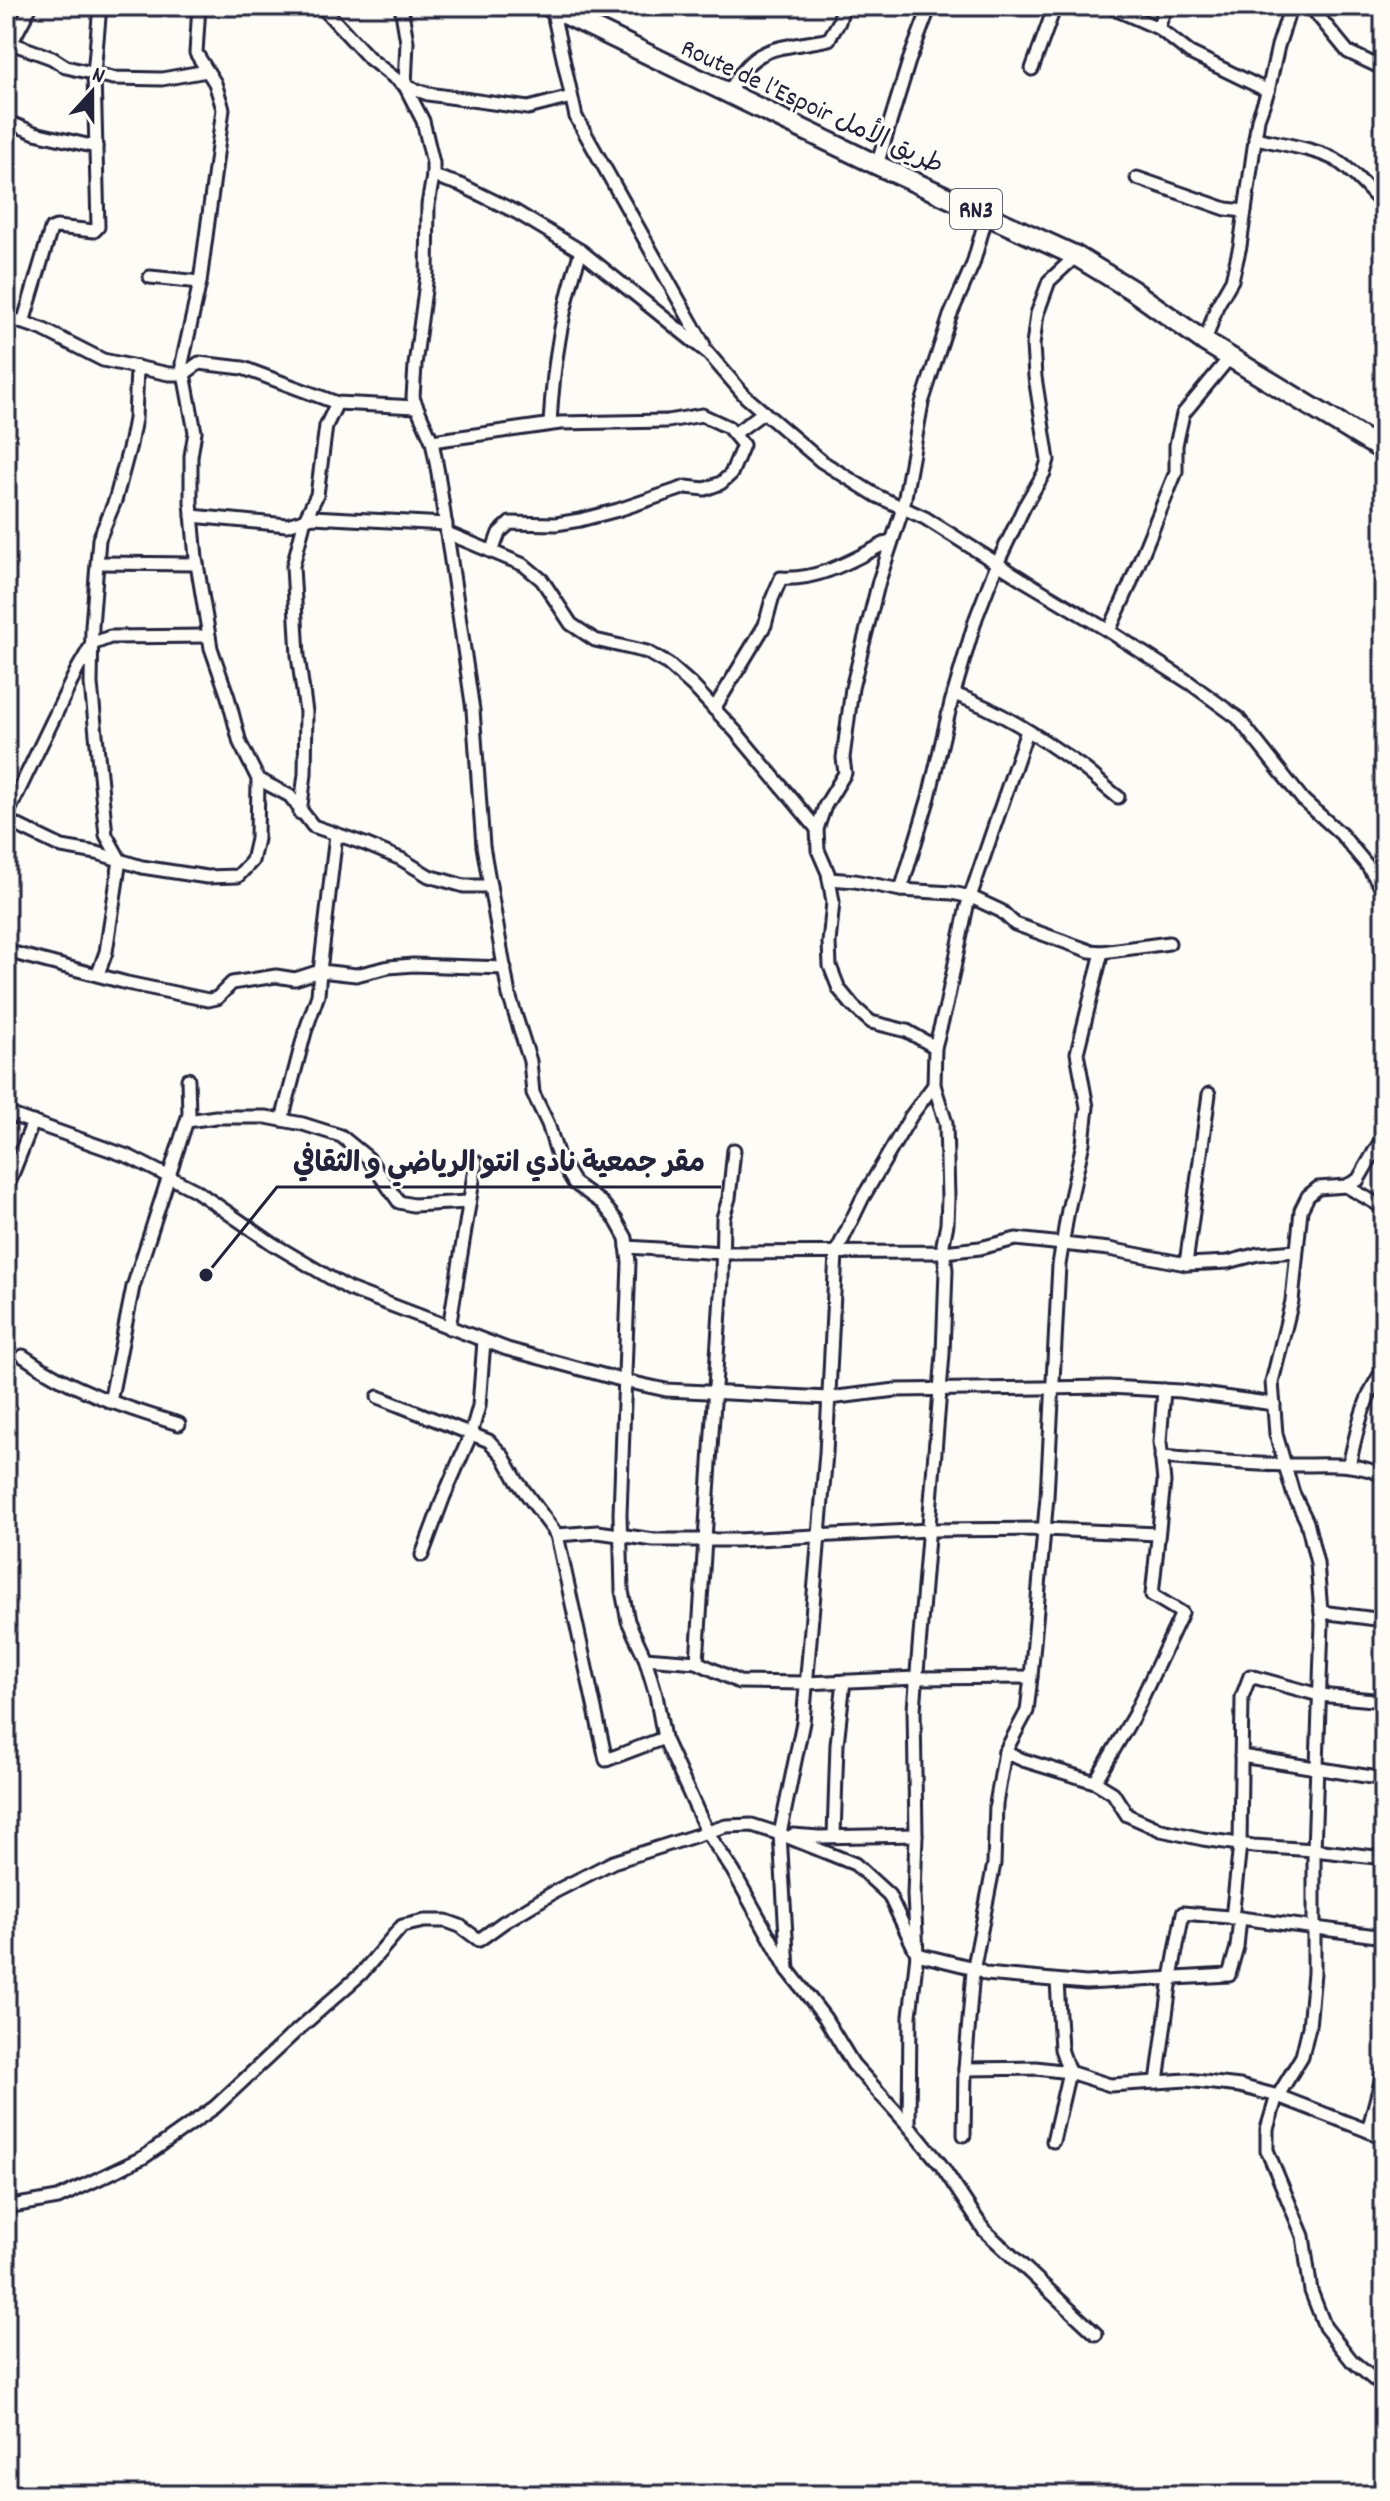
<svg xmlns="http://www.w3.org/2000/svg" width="1390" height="2501" viewBox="0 0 1390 2501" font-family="Dekko,'Playpen Sans Arabic',sans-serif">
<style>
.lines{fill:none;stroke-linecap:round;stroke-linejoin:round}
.minor-casing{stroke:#22223b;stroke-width:17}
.trunk-casing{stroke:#22223b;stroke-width:24}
.minor{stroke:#fdfcf7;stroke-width:11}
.trunk{stroke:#fdfcf7;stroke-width:18}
.labels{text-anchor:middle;stroke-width:6;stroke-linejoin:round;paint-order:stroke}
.shield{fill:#fdfcf7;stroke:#646373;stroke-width:2}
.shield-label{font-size:24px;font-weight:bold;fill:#22223b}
.street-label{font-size:26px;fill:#22223b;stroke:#fdfcf7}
.leader{fill:none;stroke:#22223b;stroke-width:3}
.callout-dot{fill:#22223b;stroke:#fdfcf7;stroke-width:3}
.callout-label{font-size:28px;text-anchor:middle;font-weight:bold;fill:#22223b;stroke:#fdfcf7;stroke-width:6;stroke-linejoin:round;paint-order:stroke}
</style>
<rect width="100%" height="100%" fill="#fdfcf7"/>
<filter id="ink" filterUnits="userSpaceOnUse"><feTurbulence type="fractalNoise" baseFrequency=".0125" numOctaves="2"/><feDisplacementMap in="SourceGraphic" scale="16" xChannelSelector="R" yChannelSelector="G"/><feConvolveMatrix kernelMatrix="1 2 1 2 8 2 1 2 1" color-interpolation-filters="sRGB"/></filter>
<g filter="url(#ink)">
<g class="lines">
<g class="minor-casing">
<g id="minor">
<polyline points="321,6 370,59 405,86 428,94 528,108 571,97"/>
<polyline points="401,6 407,42 405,86 423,121 433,163 433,176 428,205 427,275 415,365 413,398 432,441 438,473 473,710 483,846 509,995 530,1061 533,1093 548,1124 558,1156 574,1183 602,1203 616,1220 626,1238 629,1262 620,1514 622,1591 628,1621 645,1658 656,1695 664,1738 707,1832 733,1871 788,1970"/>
<polyline points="1108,6 1158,28 1190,53 1268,91"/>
<polyline points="1310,6 1348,52 1384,69"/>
<polyline points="552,8 576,117 704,345"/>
<polyline points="1158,28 1166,6"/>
<polyline points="11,43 52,58 66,67 113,78 162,79 207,71"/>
<polyline points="6,53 31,6"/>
<polyline points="1032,69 1055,6"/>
<path d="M 728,95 C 753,41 780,50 829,39 L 839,22 L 843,6"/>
<polyline points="6,121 35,133 96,147"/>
<path d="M 1255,138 C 1277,143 1322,150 1339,162 C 1356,174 1370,191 1384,206"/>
<polyline points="877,165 909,61 930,6"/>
<polyline points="433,176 461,185 516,212 581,251 708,353 746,397 821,461 877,496 925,518 1025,581 1109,631 1190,683 1238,718 1303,800 1341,834 1367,865 1384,891"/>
<polyline points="1137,178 1226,209 1245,211"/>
<polyline points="150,277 200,282"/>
<polyline points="6,317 42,329 103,360 169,374 184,374 199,363 243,368 337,403 416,407"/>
<polyline points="23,323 51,229 56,227 94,231 98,227 94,74 100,6"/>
<polyline points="1205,342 1217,306 1232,280 1240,246 1258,119 1268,91 1278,46 1291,6"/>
<path d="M 550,424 C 553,365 562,307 581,251"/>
<polyline points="734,434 764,412"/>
<polyline points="432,441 560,423 668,421 702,415 728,427 743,445 731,474 721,483 705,489 686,487 618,510 580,520 556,524 510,523 499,533 492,552"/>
<polyline points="192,516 287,525 313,517 446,524"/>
<polyline points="447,533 524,565 542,580 571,624 595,640 647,652 668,664 692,685 736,732 817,829"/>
<polyline points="98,563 197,564"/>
<polyline points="1109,631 1129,587 1176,472 1176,445 1183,414 1230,357"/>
<path d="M 954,694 C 999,710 1040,737 1079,765 C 1093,774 1104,787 1118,797"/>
<path d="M 714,709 L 765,625 L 772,599 L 781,578 C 821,581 857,557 892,540"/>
<polyline points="258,779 290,796 313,826 365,844 401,859 429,876 464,886 490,886"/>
<polyline points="300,813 305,774 306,712 298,656 293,566 305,519 317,495 326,426 337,403"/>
<polyline points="6,817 77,670 92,644 110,637 209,636"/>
<polyline points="6,820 62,847 97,853 142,867 207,877 238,876 252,861 257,839 258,779 240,743 228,697 211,648 196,558 191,503 191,456 195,432 182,363 200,282 223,109 215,83 196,53 199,6"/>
<polyline points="829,879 855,881 901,890 952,893 971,897 1001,911 1015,924 1090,951 1102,952 1169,943"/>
<polyline points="901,890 929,797 951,703 976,618 997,564 1024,507 1044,473 1048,460 1035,377 1033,345 1037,314 1049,281 1076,256"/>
<polyline points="6,951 127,983 208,1000 217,998 232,983 276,976 295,979 320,971 336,835"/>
<polyline points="98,974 106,952 120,860 106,835 91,684 92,626 99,539 115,501 130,445 135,419 137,367"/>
<polyline points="935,1047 907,1031 871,1022 853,1006 839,989 830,966 829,943 833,902 828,873 818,850 817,829 825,806 845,773 843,758 852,688 879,581 903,508 922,403 950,316 973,264 987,214"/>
<polyline points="934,1085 911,1116 882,1165 862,1199 836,1253 826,1453 803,1722 780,1834 788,1970 825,2018 853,2064 909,2126 941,2165 984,2230 1096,2334"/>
<polyline points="6,1113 130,1157 195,1190 273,1244 349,1289 507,1349 625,1381 666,1390 829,1398 896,1390 1109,1387 1180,1391 1274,1404"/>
<polyline points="282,1120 305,1032 318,995 320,971 356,975 389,967 413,965 505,968"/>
<polyline points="187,1121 216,1117 266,1117 303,1124 341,1136 368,1158 399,1202 413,1205 468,1202"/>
<polyline points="1384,1135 1358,1180 1346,1186 1318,1188 1308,1196 1301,1210 1292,1301 1272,1382 1276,1434 1293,1493 1307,1522 1317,1563 1322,1624 1314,1850 1314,1973 1309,2027 1302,2056 1276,2099 1267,2129 1267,2150 1303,2236 1311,2291 1325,2327 1352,2361 1384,2388"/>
<polyline points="1346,1186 1384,1208"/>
<polyline points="6,1190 33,1122"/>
<polyline points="627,1247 723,1253 944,1252 980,1248 1016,1239 1109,1249 1186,1264 1228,1262 1258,1254 1296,1251"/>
<polyline points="1186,1264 1209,1094"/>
<polyline points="449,1328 476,1162"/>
<path d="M 23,1356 C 69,1389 125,1408 179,1424"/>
<polyline points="378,1397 489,1441 503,1456 517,1481 557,1535 606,1760 664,1738"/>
<polyline points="110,1402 133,1287 189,1114 188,1079"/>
<path d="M 1161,1457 C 1203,1460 1244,1464 1286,1465 C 1319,1466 1354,1460 1384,1476"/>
<path d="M 1349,1465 C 1357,1431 1363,1397 1384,1369"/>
<polyline points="557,1535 598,1532 654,1540 737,1540 929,1530 1044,1529 1158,1534"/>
<polyline points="422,1555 444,1496 471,1434 479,1406 484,1341"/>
<polyline points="1321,1612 1384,1620"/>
<polyline points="645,1658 697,1662 739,1682 806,1683 917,1678 1031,1677"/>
<polyline points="697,1662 722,1280 723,1218 729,1198 734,1150"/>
<polyline points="1005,1752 1023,1760 1095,1782 1113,1793 1127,1815 1161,1830 1203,1839 1253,1846 1314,1850 1384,1858"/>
<polyline points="1241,1756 1384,1779"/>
<polyline points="1095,1782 1134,1715 1182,1613 1152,1595 1164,1482 1160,1442 1164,1390"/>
<polyline points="793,1835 819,1837 916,1835"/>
<polyline points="834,1836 837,1744 844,1681"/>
<polyline points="1232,1918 1240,1845 1242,1697 1250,1676 1319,1695 1384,1701"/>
<polyline points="965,2069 1036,2068 1069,2072 1110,2085 1187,2080 1240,2086 1278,2096 1384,2137"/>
<polyline points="1157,2082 1171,1978 1183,1913 1240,1918 1384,1937"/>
<polyline points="909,2126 910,2016 917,1954 914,1895 916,1835 914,1709 943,1354 946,1270 943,1244 947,1224 948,1198 946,1123 934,1085 935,1047 946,1006 967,906 1027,731"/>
<polyline points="1368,2131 1384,2070"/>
<polyline points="964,2135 965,2069 973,1971 994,1864 996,1804 1005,1752 1027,1711 1031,1677 1047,1497 1059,1265 1068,1210 1083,1143 1087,1107 1077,1053 1102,952"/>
<polyline points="1053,2141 1069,2072 1061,2049 1057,1981"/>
<polyline points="6,2207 58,2198 144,2157 215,2107 293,2034 361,1974 402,1926 424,1921 446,1921 460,1926 479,1940 504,1922 556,1891 613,1862 726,1826 752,1825 780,1834 855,1864 889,1895 917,1954 974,1968 986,1974 1086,1983 1229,1975 1237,1947 1240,1918"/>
</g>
</g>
<g class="trunk-casing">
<polyline id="trunk" points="548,6 877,165 1076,256 1132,290 1205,342 1384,451"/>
</g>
<use href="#minor" class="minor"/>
<use href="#trunk" class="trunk"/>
</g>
</g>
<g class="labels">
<rect class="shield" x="950" y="189" width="52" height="40" rx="6"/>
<g class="shield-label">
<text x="976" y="217">RN3</text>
</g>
<g class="street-label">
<text transform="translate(813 105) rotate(25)" y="9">Route de l’Espoir طريق الأمل</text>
</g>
</g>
<path class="leader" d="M206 1275L277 1187H721"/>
<circle class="callout-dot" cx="206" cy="1275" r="8"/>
<g class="callout-label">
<text x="499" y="1171">مقر جمعية نادي انتو الرياضي و الثقافي</text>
</g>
<rect width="1390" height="2501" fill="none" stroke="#fdfcf7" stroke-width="32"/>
<rect x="16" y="16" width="1358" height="2469" fill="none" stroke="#22223b" stroke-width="3" filter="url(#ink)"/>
<g transform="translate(92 92) rotate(21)" stroke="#fdfcf7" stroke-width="6" paint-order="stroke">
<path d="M0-6L14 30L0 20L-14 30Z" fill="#22223b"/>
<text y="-12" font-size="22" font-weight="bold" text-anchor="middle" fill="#22223b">N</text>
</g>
</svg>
